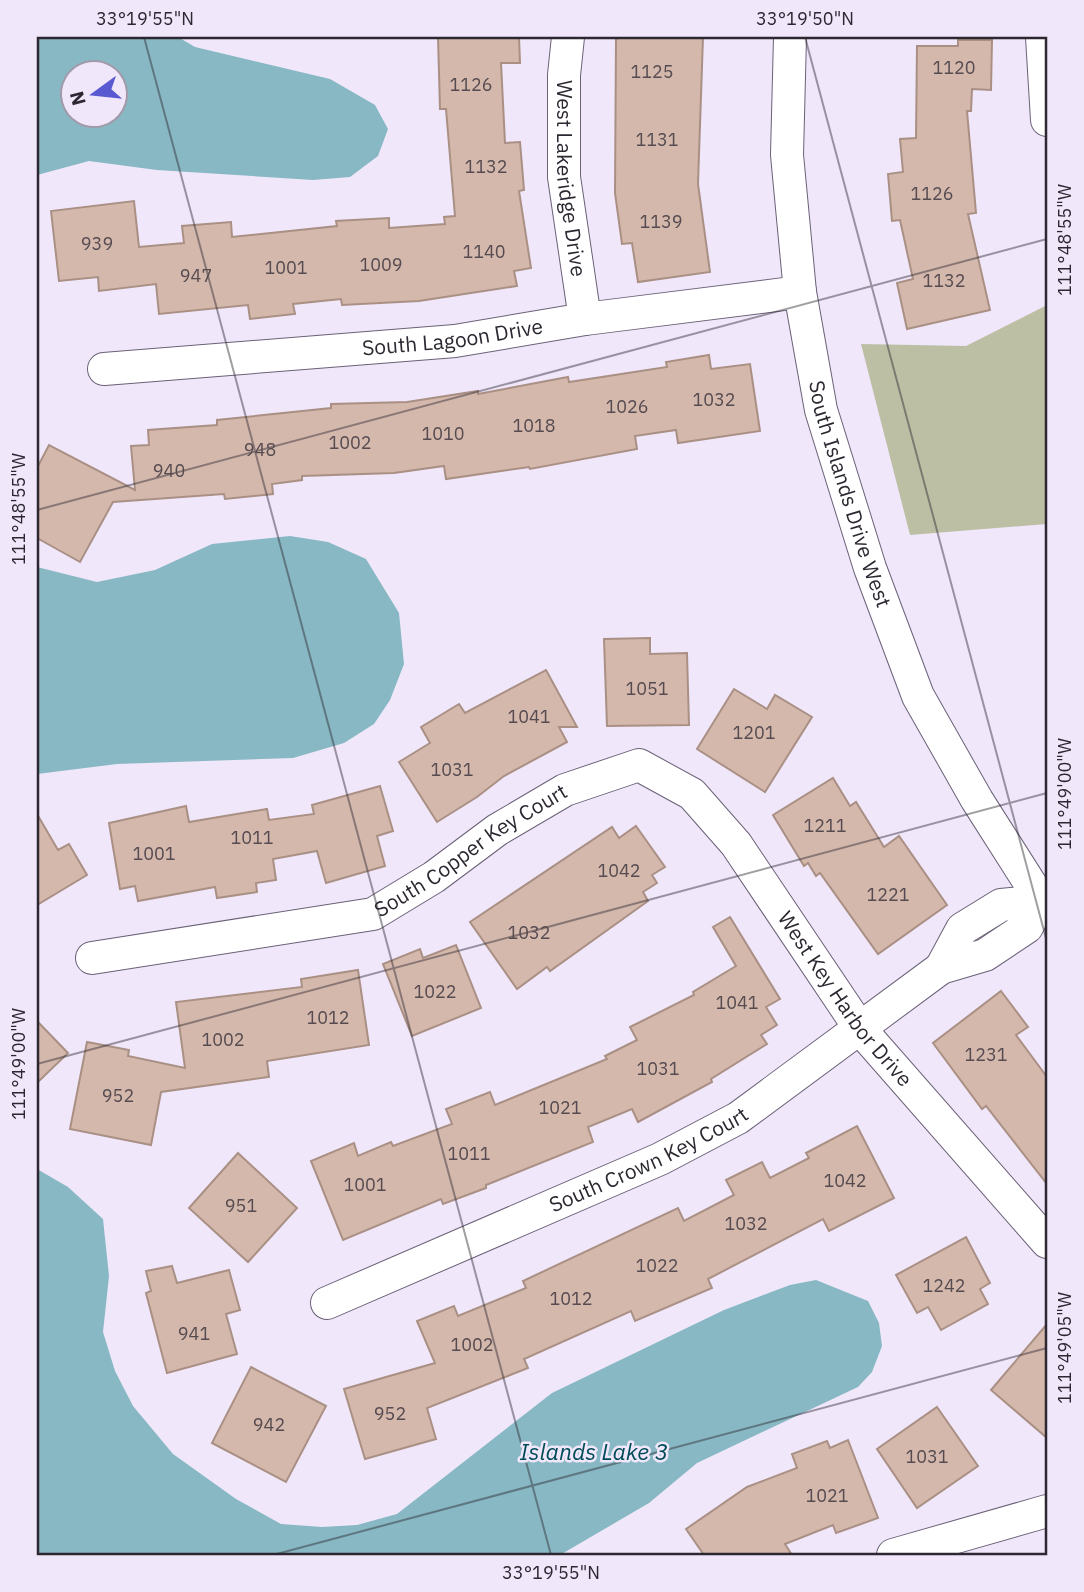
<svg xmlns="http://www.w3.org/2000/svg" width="1084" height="1592" viewBox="0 0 1084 1592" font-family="'IBM Plex Sans',sans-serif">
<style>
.green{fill:#bdbfa5}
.water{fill:#87b8c3;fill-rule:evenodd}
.building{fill:#d4b8ac;stroke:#aa9084;stroke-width:2}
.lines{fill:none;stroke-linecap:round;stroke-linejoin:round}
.minor-casing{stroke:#6b6177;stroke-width:34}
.minor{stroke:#fff;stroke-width:32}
.ticks{fill:none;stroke:#2c2731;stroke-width:2;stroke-opacity:0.45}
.labels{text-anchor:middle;stroke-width:5;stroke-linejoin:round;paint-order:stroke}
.number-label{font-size:18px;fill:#564b50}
.street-label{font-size:21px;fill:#2c2731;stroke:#f0e7fb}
.water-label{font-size:23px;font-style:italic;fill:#004b57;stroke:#f0e7fb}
.neatline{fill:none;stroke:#2c2731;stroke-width:2.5}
.ticks-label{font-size:18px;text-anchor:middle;fill:#2c2731}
</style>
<rect width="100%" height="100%" fill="#f0e7fb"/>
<polygon class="green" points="1047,305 1047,524 910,535 861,344 966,346"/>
<g class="water">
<path d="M 37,37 L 178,37 L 195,47 L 330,79 L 375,105 L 388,129 L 378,156 L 350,177 L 313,180 L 157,170 L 89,161 L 37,175 ZM 74,74 L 116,74 L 116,116 L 74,116 Z"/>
<polygon points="290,536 328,542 366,559 399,613 404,664 390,700 374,724 344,743 293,758 117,764 37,774 37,567 97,582 155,570 212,544"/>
<polygon points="37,1169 68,1187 103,1219 109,1276 103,1332 115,1371 133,1406 173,1454 236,1499 281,1524 322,1527 357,1525 397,1514 552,1393 724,1310 790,1285 816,1280 868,1301 879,1323 882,1346 872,1372 858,1387 697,1463 649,1503 560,1555 37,1555"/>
</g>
<g class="building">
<polygon points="438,37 519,37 520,63 501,63 505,143 520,142 524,190 519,191 531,268 514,271 517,286 419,301 342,305 341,299 293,304 295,314 250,319 248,305 159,314 156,284 99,291 98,277 59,281 51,211 134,201 139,247 184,243 182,226 231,222 232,237 337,226 336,221 389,218 389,228 445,224 444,217 455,216 446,109 440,109"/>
<polygon points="620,37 703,37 698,184 710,272 638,282 632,243 622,244 615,193 616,39"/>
<polygon points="958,40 992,40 991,90 972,89 971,111 967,111 976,213 968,214 990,310 907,329 897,283 913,279 900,220 892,221 888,174 903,172 900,139 916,138 917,46 958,46"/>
<polygon points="709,355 711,369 750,364 760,431 678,443 676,430 635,436 637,449 530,469 529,467 446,479 444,466 394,473 302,476 302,480 272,484 273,494 225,499 224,494 113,502 80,562 37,538 37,468 49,445 135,490 131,446 149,445 148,430 217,425 217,420 331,408 331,404 407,402 478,391 478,394 568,377 569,382 667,367 666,362"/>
<polygon points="650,638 650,654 687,653 689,725 607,726 604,639"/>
<polygon points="546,670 577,727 559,727 567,742 504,776 477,797 437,822 399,762 430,743 421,727 459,704 465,713"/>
<polygon points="734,689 767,709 775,695 812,717 765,792 697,749"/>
<polygon points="833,778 850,806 856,802 884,847 899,836 947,905 878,954 820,873 816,876 808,863 804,866 773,815"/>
<polygon points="380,786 393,831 377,836 385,866 326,883 317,851 273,859 276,880 256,883 257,892 217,898 215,887 138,901 135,886 120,889 109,823 186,806 189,822 267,809 269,820 314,814 312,805"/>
<polygon points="37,814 58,850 69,844 87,875 37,905"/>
<polygon points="636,826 665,867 652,875 657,883 643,892 648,901 550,971 547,967 517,989 470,922 612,827 619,838"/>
<polygon points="730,917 780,999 766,1007 777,1025 761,1035 767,1044 711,1079 712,1082 638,1122 632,1109 588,1127 593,1142 486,1185 486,1188 443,1204 441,1199 343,1240 311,1161 354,1143 358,1156 391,1142 393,1146 452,1124 446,1109 490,1092 495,1105 607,1059 605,1056 637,1040 630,1027 694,995 693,992 736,966 713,927"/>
<polygon points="456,945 481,1008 412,1036 383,964 420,949 423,958"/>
<polygon points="358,970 369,1045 267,1061 269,1077 161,1092 151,1145 70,1129 87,1042 129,1050 128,1056 185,1068 176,1002 302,987 301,979"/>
<polygon points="1001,991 1028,1027 1016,1035 1047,1077 1047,1184 986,1106 982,1109 933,1043"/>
<polygon points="37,1021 68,1053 37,1083"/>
<polygon points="857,1126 894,1198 829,1231 823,1219 708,1279 712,1288 635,1321 631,1311 524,1359 528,1368 427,1408 436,1439 365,1459 344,1389 435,1363 417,1321 454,1306 458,1316 526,1288 523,1281 678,1208 684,1221 734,1195 726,1180 762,1162 770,1178 809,1158 806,1153"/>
<polygon points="238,1153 297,1208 248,1262 189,1208"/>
<polygon points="966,1237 990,1283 980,1289 988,1304 941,1330 928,1307 917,1313 896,1275"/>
<polygon points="172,1266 177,1283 229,1270 240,1310 226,1314 237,1354 167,1373 146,1293 151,1291 146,1271"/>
<polygon points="1047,1324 1047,1438 991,1390"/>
<polygon points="251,1367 326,1406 286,1482 212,1443"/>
<polygon points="937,1407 978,1466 917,1508 877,1449"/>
<polygon points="848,1440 878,1518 836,1533 833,1525 785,1544 792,1555 704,1555 686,1529 747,1487 797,1468 792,1454 827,1441 830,1448"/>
</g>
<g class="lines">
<g class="minor-casing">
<g id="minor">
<path id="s1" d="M 568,37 L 564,75 L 564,177 L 585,319"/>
<path id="s2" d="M 790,37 L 787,155 L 800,292 L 821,410 L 870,568 L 918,696 L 977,800 L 1047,910"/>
<polyline points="1042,37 1047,120"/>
<path id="s3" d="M 104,369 L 455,341 L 585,319 L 800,292"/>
<path id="s4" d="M 92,958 L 373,914 L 434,877 L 497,830 L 565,790 L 639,765 L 692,794 L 736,844 L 861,1030 L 1047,1242"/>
<polyline points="941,968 962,929 1001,905 1040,901"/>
<path id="s5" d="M 327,1303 L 660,1159 L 738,1118 L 941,968 L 985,955 L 1027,927 L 1040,901"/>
<polyline points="893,1555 1047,1511"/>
</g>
</g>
<use href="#minor" class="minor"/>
</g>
<path class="ticks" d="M 144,37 L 551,1555M 805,37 L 1047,942M 37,510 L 1047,239M 37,1064 L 1047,793M 273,1555 L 1047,1348"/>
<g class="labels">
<g class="number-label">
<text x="954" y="74">1120</text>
<text x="652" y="78">1125</text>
<text x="471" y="91">1126</text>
<text x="657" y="146">1131</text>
<text x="486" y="173">1132</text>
<text x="932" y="200">1126</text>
<text x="661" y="228">1139</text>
<text x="97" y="250">939</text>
<text x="484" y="258">1140</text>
<text x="381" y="271">1009</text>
<text x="286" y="274">1001</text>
<text x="196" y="282">947</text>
<text x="944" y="287">1132</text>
<text x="714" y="406">1032</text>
<text x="627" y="413">1026</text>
<text x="534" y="432">1018</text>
<text x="443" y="440">1010</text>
<text x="350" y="449">1002</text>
<text x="260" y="456">948</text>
<text x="169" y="477">940</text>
<text x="647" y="695">1051</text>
<text x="529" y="723">1041</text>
<text x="754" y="739">1201</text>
<text x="452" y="776">1031</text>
<text x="825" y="832">1211</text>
<text x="252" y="844">1011</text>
<text x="154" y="860">1001</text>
<text x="619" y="877">1042</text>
<text x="888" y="901">1221</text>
<text x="529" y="939">1032</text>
<text x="435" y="998">1022</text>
<text x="737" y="1009">1041</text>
<text x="328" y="1024">1012</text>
<text x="223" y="1046">1002</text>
<text x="986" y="1061">1231</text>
<text x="658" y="1075">1031</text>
<text x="118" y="1102">952</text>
<text x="560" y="1114">1021</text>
<text x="469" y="1160">1011</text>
<text x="845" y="1187">1042</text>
<text x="365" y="1191">1001</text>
<text x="241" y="1212">951</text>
<text x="746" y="1230">1032</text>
<text x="657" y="1272">1022</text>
<text x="944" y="1292">1242</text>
<text x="571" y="1305">1012</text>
<text x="194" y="1340">941</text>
<text x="472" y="1351">1002</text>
<text x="390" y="1420">952</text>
<text x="269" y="1431">942</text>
<text x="927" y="1463">1031</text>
<text x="827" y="1502">1021</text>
</g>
<g class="street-label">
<text dy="7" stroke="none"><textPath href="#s1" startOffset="142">West Lakeridge Drive</textPath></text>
<text dy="7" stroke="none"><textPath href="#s3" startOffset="350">South Lagoon Drive</textPath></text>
<text dy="7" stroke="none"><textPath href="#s2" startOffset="464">South Islands Drive West</textPath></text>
<text dy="7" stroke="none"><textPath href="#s4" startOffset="401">South Copper Key Court</textPath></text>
<text dy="7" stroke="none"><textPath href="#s4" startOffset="908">West Key Harbor Drive</textPath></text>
<text dy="7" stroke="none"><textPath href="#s5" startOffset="352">South Crown Key Court</textPath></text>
</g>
<g class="water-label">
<text x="594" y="1460">Islands Lake 3</text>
</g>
</g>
<rect width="1084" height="1592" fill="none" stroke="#f0e7fb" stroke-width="77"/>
<g transform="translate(94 94) rotate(255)"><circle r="33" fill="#f0e7fb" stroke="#a29aaa" stroke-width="2"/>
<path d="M0-5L12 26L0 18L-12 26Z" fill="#5959d1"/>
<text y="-10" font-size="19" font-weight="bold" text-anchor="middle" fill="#2c2731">N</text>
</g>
<rect x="38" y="38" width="1008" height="1516" class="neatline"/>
<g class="ticks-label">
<text x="145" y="25">33°19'55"N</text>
<text x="805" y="25">33°19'50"N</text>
<text transform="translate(1065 240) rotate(-90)" y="6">111°48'55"W</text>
<text transform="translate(19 509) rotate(-90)" y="6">111°48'55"W</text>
<text transform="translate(1065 794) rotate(-90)" y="6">111°49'00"W</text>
<text transform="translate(19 1064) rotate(-90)" y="6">111°49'00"W</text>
<text transform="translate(1065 1348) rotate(-90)" y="6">111°49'05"W</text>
<text x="551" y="1579">33°19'55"N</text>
</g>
</svg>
